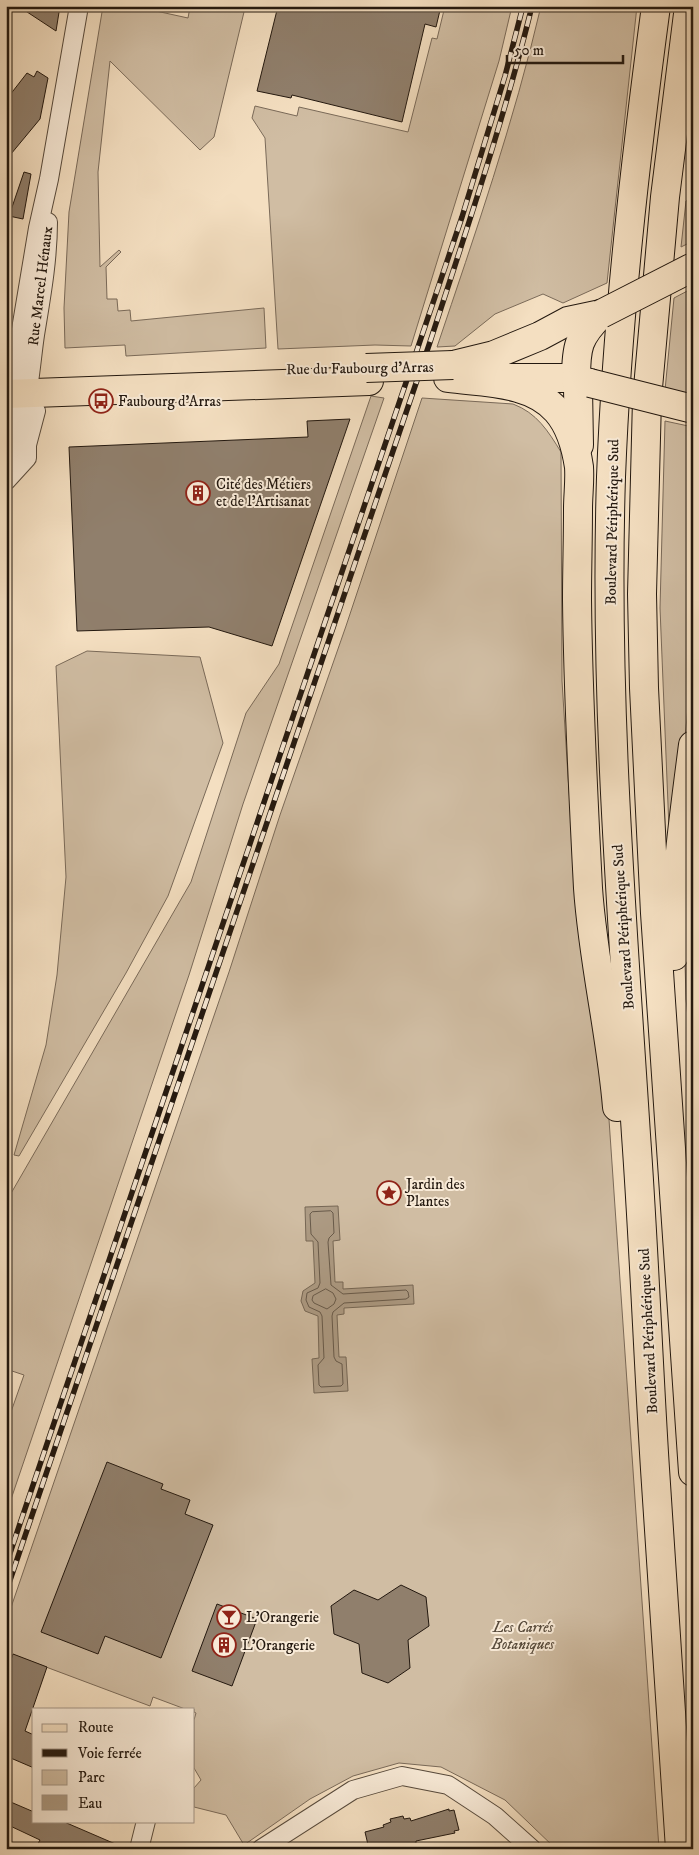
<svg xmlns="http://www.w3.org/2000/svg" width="699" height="1855" viewBox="0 0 699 1855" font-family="'IM FELL DW Pica',serif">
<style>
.green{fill:#d0bda3;stroke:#7a6a59}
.water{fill:#ad9b84;stroke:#766755}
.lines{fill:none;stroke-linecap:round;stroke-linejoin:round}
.shore{stroke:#685a4a;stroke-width:1}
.building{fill:#907f6c;stroke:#23180f}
.street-casing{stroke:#574a3c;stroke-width:20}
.primary-casing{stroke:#23180f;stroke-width:30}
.highway-casing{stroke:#23180f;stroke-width:30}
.street{stroke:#f8ead7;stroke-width:18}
.primary{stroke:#f4dfc1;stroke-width:28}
.highway{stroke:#f4dfc1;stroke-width:28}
.rail-casing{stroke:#23180f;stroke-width:5.5}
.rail{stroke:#f8ead7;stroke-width:4;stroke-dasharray:11;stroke-linecap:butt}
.primary-bridge-casing{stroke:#23180f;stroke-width:30;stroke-linecap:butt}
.primary-bridge{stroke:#f4dfc1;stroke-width:28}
.labels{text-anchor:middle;stroke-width:4;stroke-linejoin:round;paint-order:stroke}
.street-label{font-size:15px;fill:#23180f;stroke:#f8ead7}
.poi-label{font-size:15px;fill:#23180f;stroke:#f8ead7;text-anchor:start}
.park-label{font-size:15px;font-style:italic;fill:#574a3b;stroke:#f8ead7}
</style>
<rect width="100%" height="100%" fill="#f4dfc1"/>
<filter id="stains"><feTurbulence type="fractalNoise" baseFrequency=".004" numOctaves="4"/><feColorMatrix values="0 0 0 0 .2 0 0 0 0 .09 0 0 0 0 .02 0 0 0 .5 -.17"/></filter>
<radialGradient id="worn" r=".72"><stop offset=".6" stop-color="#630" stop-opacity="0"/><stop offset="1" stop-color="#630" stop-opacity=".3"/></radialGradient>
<g class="green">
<polygon points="103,6 133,6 188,18 190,7 186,6 218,6 244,12 214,137 200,150 110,61 98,172 100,267 119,250 121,252 106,267 107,299 117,299 118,311 130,310 131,321 264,308 266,348 126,356 125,345 65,348 64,308 69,212"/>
<polygon points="445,6 512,6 499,61 411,346 375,345 278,349 265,138 252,118 255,106 297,116 299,107 408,132 432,38 437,39"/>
<path d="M 541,6 L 637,6 L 607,283 L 563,303 L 543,294 L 495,314 L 455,346 L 437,347 C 475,234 514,122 541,6 Z"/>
<polygon points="693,198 693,241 681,247 686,201"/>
<polygon points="693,288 693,398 665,390 674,298"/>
<polygon points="371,396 384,398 243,804 189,975 6,1514 6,1426 24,1375 6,1369 6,1202 191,882 246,713 279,664"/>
<path d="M 422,398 L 513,404 C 537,413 548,431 561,452 L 562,681 L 568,777 L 576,880 L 608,1105 L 659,1849 L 556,1849 L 505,1800 L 441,1767 L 399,1763 L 353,1776 L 310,1799 L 244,1845 L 226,1815 L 194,1807 L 194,1788 L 201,1780 L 194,1768 L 194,1720 L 196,1713 L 194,1712 L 194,1709 L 185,1709 L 153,1697 L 150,1706 L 14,1655 L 6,1675 L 6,1622 L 229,972 L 280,815 L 346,626 Z"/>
<polygon points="665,421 693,427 693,657 671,878 660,608"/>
<polygon points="87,651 200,657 223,743 185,849 168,896 126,973 19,1156 14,1155 46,1045 57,975 66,877 56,666"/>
<polygon points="693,840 693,1036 690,1036 686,999 685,962"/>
</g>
<polygon class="water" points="338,1206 340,1240 333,1241 335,1282 343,1282 343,1289 413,1285 414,1304 344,1308 344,1314 337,1315 339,1357 346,1357 348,1391 314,1393 312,1359 319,1358 318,1316 305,1311 301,1301 303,1291 315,1283 313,1241 306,1241 305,1207"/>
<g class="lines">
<g class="shore">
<polygon points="331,1211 333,1213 334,1233 329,1238 328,1242 331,1285 343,1294 406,1290 408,1292 409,1297 406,1299 344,1303 333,1312 332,1316 334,1357 336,1361 342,1364 343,1384 341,1386 321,1387 319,1385 318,1365 324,1358 322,1316 320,1312 309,1307 306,1300 307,1293 318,1288 320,1283 318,1242 311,1234 310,1214 312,1212"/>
<polygon points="326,1289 333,1293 336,1299 334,1304 327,1309 314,1303 312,1300 313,1296"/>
</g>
</g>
<g class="building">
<polygon points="18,6 60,6 56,31"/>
<polygon points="278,6 441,6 436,27 425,24 402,122 292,95 291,98 257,91"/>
<polygon points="37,71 48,78 40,119 6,160 6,100 27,73 34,77"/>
<polygon points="24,172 31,174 23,219 9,216"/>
<polygon points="350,419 272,646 209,627 77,631 69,447 308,437 307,421"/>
<polygon points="107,1462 163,1484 161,1489 190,1500 185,1514 213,1525 161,1658 105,1636 98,1654 41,1632"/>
<polygon points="401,1585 426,1597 429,1626 408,1640 410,1668 388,1683 362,1673 359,1644 334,1634 331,1606 354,1590 378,1600"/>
<polygon points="217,1604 257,1619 232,1686 192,1671"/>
<polygon points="13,1654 47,1667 25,1731 34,1735 34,1768 6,1756 6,1675"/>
<polygon points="6,1800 34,1812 34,1821 62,1821 127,1849 35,1849 40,1840 6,1824"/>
<polygon points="449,1809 449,1811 454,1810 459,1830 454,1831 455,1833 416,1841 416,1843 395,1849 369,1849 365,1832 384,1827 383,1825 391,1822 390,1819 403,1816 404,1819 410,1818 411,1821"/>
</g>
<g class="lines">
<g class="street-casing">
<g id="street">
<polyline points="6,419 38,228 49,179 79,6"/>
<path d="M 6,457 C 27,432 30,368 35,335 C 41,298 48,260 48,222"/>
<polyline points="6,481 27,458 27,445 36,411"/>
<polyline points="139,1849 146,1821"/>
<polyline points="261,1849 353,1790 402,1776 448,1785 495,1816 532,1849"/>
</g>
</g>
<g class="primary-casing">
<g id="primary">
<polyline points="453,365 494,355 540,336 568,321 601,314"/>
<polyline points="492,378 567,378 590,383"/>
<path d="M 576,379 C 576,347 578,337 601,314"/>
<polyline points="6,394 369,381"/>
</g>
</g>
<g class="highway-casing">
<g id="highway">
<path d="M 656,6 C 635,162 617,320 611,477 C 604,697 622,916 636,1135 C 644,1247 648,1358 655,1469 C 663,1596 672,1722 680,1849"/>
<polyline points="689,6 665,197 647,399 642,594 644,688 655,913 693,1472"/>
<path d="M 448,378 C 484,383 531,381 557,411 C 571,427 576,447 579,467 C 580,481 578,495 578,509 C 578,539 577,570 577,600 C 578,696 583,792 588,888 C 593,962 611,1034 617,1107"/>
<polyline points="576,379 578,388 579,445"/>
<path d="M 674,956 C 674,885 684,815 693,745"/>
</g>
</g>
<use href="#street" class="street"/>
<use href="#primary" class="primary"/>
<use href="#highway" class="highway"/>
<g class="rail-casing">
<g id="rail">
<polyline points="6,1565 462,217 505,76 523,6"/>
<path d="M 6,1592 L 430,342 C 466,231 504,120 532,6"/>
</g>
</g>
<use href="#rail" class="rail"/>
<g class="primary-bridge-casing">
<g id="primary-bridge">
<polyline points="601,314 693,267"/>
<polyline points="366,368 453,365"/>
<polyline points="590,383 693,409"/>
</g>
</g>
<use href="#primary-bridge" class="primary-bridge"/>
</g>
<defs>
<g id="bus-ring" transform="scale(1.25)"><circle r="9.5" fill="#f8ead7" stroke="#8f2418" stroke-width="1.5"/><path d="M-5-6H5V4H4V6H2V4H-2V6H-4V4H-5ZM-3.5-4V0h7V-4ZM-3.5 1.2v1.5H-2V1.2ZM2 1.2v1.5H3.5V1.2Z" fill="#8f2418"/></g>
<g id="building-ring" transform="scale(1.25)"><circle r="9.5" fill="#f8ead7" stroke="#8f2418" stroke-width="1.5"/><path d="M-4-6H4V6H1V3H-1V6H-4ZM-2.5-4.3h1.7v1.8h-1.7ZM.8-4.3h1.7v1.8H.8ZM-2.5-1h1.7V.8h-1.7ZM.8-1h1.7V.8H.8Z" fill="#8f2418"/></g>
<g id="sight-ring" transform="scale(1.25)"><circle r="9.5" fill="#f8ead7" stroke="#8f2418" stroke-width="1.5"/><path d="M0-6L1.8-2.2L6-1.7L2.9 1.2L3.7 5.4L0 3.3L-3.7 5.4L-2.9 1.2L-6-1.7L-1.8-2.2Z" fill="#8f2418"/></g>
<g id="bar-ring" transform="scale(1.25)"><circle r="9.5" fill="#f8ead7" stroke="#8f2418" stroke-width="1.5"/><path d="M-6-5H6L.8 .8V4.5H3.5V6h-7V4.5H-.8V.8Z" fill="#8f2418"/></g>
</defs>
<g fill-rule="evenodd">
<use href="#bus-ring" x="101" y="401"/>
<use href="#building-ring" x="198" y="493"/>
<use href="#sight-ring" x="389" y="1193"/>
<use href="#bar-ring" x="229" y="1617"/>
<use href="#building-ring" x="224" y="1645"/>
</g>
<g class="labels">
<g class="street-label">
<text transform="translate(40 286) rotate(-83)" y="5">Rue Marcel Hénaux</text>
<text transform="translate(360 368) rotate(-1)" y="5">Rue du Faubourg d'Arras</text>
<text transform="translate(612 522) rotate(-89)" y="5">Boulevard Périphérique Sud</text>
<text transform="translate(623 927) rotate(-94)" y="5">Boulevard Périphérique Sud</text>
<text transform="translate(648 1331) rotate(-93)" y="5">Boulevard Périphérique Sud</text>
</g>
<g class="poi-label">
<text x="118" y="406">Faubourg d'Arras</text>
<text x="216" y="489">Cité des Métiers<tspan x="216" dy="17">et de l'Artisanat</tspan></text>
<text x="406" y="1189">Jardin des<tspan x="406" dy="17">Plantes</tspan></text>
<text x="246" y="1622">L’Orangerie</text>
<text x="242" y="1650">L'Orangerie</text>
</g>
<g class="park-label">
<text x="523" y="1632">Les Carrés<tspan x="523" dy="17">Botaniques</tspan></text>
</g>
</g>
<rect width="699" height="1855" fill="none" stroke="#f4dfc1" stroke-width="25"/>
<rect x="8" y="8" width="684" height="1840" fill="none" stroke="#23180f" stroke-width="2.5"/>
<rect x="12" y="12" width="674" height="1830" fill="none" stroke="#23180f"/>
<rect x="32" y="1708" width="162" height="115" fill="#f8ead7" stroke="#a39687"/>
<rect x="42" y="1724" width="25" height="8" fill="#f4dfc1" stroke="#a39687"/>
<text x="78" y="1732" font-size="15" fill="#23180f">Route</text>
<rect x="42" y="1749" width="25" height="8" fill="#23180f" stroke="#a39687"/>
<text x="78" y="1758" font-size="15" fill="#23180f">Voie ferrée</text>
<rect x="42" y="1770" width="25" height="15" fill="#d0bda3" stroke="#a39687"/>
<text x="78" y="1782" font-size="15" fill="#23180f">Parc</text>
<rect x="42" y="1795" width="25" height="15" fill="#ad9b84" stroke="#a39687"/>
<text x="78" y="1808" font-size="15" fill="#23180f">Eau</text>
<path d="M507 55v8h116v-8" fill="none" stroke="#23180f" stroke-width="2.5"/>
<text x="514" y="55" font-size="15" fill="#23180f" stroke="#f8ead7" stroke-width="4" paint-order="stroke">50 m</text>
<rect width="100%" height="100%" filter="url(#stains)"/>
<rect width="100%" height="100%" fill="url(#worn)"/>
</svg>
